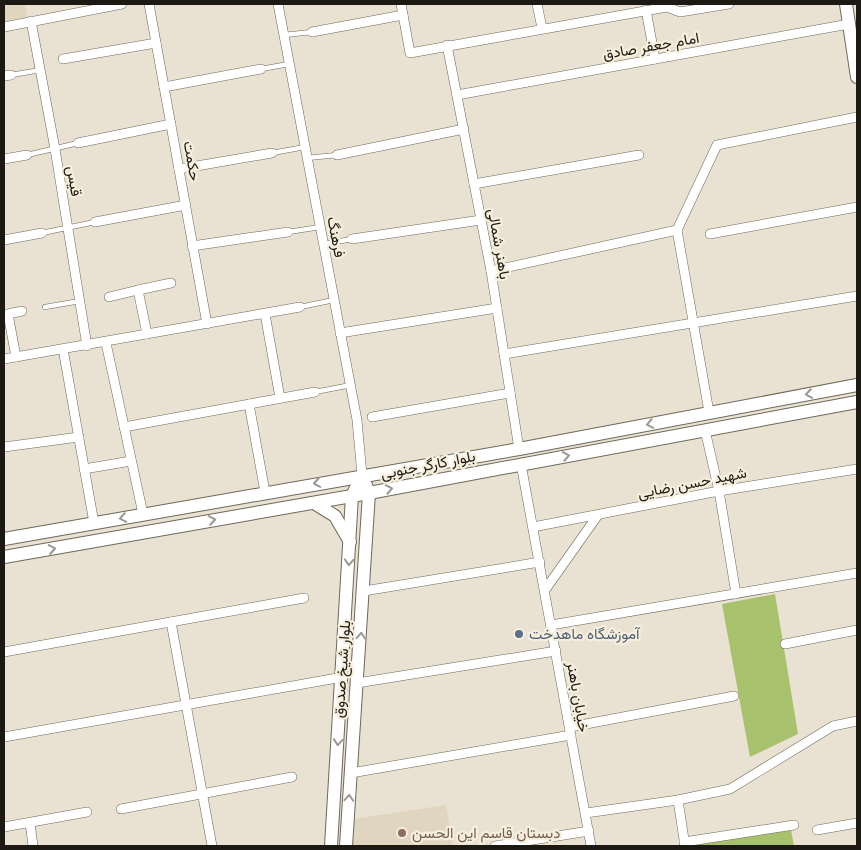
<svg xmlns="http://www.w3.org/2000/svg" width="861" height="850" viewBox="0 0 861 850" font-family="'Golos Text',Vazirmatn,sans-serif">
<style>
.built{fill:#e0d5be}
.green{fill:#a8c16d}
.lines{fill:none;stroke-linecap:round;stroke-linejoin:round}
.lane-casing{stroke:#6e6859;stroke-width:5.5}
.street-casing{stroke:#6e6859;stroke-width:10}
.secondary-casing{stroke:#6e6859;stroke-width:14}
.lane{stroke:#fff;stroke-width:4.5}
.street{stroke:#fff;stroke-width:9}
.secondary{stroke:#fff;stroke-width:12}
.oneway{stroke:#999895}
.service-dot{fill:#5c6f8a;stroke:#f6efde;stroke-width:2}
.education-dot{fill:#8d6e63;stroke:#f6efde;stroke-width:2}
.labels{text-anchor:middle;stroke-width:4.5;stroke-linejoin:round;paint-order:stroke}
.street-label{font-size:15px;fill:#1c1913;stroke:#f6efde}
.service-label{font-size:15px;fill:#4e5e75;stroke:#f6efde;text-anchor:start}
.education-label{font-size:15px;fill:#785e54;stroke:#f6efde;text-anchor:start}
</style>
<rect width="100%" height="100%" fill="#e9e1d1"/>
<g class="built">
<polygon points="4,4 25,4 27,17 4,22"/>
<polygon points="446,805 453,846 352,846 354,819"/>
</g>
<g class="green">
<polygon points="775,594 798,734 750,757 722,604"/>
<polygon points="791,830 794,846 694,845"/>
</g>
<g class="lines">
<g class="lane-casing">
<g id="lane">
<polyline points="284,35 312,32"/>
<polyline points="261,69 289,64"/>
<polyline points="11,75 41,70"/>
<polyline points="272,153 305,147"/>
<polyline points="27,155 78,143"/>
<polyline points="307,158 337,155"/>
<polyline points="288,232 320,227"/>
<polyline points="42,233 95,222"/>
<polyline points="324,244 352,239"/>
<polyline points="45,307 80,301"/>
<polyline points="300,307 334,300"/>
<polyline points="315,392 351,385"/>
</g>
</g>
<g class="street-casing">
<g id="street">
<polyline points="149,4 207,324"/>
<polyline points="278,4 357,420 362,475"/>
<polyline points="401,4 410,53 667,7 680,12 729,4"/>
<polyline points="537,4 542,28"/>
<polyline points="646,10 655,59"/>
<polyline points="31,21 55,149 87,346"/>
<polyline points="4,27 122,4"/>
<polyline points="312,32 403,15"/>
<polyline points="447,45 491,271 519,449"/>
<polyline points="63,59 156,43"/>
<polyline points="4,76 11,75"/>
<polyline points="164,87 261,69"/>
<polyline points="457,95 849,24"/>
<polyline points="78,143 171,124"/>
<polyline points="337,155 464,129"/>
<polyline points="4,159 27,155"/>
<polyline points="179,169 272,153"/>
<polyline points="474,184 639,155"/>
<polyline points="95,222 186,205"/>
<polyline points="677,230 717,145 857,117"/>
<polyline points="677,230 709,412"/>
<polyline points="710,234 857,207"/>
<polyline points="352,239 481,220"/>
<polyline points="4,240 42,233"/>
<polyline points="192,246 288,232"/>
<polyline points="491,271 677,230"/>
<polyline points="138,290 171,283"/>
<polyline points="109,297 138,290 147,334"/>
<polyline points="265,314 280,398"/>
<polyline points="340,333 497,308"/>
<polyline points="106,343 143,514"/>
<polyline points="63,349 94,523"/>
<polyline points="504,354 857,296"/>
<polyline points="16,357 8,314 22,311"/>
<polyline points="4,359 300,307"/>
<polyline points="249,404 265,492"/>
<polyline points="372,417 510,393"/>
<polyline points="124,427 315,392"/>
<polyline points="705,430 719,491 736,594"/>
<polyline points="4,447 79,437"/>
<polyline points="521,464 591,846"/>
<polyline points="84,469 131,461"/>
<polyline points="533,527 719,491 857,469"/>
<polyline points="545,590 598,515"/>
<polyline points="364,591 540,562"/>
<polyline points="171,622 212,846"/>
<polyline points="551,625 857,573"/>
<polyline points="785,644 857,630"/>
<polyline points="4,652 304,598"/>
<polyline points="357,683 556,651"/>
<polyline points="570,727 734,696"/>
<polyline points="4,737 343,677"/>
<polyline points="351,773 571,735"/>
<polyline points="678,800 685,846"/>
<polyline points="121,809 292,777"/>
<polyline points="586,813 678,800 730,789 833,726 857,721"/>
<polyline points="30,823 33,846"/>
<polyline points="4,827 87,812"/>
<polyline points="817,830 857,823"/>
<polyline points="684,842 794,825"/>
<polyline points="495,846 589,831"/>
</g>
</g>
<g class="secondary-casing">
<g id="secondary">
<polyline points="846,4 857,77"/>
<polyline points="314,503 335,516 350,542"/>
<polyline points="4,539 519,449 857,385"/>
<polyline points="4,557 369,493 857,402"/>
<polyline points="331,846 352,496 362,475"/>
<polyline points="346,846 369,493 366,485"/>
</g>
</g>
<use href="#lane" class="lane"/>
<use href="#street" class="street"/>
<use href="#secondary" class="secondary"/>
</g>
<defs><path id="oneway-chevron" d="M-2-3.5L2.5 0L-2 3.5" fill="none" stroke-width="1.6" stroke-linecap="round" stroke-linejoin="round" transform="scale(1.25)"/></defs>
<g class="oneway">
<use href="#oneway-chevron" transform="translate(809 394) rotate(170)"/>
<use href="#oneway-chevron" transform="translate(650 424) rotate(169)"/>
<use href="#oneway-chevron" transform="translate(566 456) rotate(-11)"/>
<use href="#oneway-chevron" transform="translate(317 483) rotate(170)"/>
<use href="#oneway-chevron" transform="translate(389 489) rotate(-11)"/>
<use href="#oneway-chevron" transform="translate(123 518) rotate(170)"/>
<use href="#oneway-chevron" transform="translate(212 520) rotate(-10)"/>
<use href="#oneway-chevron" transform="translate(52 549) rotate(-10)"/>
<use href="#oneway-chevron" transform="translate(349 562) rotate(93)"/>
<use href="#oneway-chevron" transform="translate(361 636) rotate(-86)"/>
<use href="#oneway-chevron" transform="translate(338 742) rotate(94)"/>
<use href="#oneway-chevron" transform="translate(349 798) rotate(-86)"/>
</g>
<circle class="service-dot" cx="519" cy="634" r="5"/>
<circle class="education-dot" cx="402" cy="833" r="5"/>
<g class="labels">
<g class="street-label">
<text transform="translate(651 46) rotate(-10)" y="5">امام جعفر صادق</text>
<text transform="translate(192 161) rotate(80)" y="5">حکمت</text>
<text transform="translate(74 181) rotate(80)" y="5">قیس</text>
<text transform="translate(336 237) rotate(79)" y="5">فرهنگ</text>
<text transform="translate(499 244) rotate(80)" y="5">باهنر شمالی</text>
<text transform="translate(428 465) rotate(-11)" y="5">بلوار کارگر جنوبی</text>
<text transform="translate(692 483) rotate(-11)" y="5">شهید حسن رضایی</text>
<text transform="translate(342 669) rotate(-86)" y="5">بلوار شیخ صدوق</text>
<text transform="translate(578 697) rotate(80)" y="5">خیابان باهنر</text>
</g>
<g class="service-label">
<text x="529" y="639">آموزشگاه ماهدخت</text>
</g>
<g class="education-label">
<text x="412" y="838">دبستان قاسم این الحسن</text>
</g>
</g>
<rect width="861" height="850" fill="none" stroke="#1c1913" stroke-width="10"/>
</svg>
